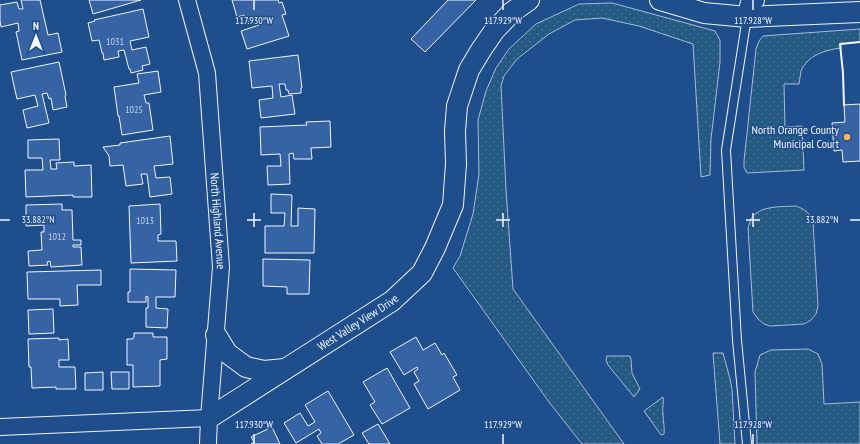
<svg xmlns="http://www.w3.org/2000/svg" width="860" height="444" viewBox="0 0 860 444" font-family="'PT Sans Narrow',sans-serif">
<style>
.grass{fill:url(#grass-dots);stroke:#a8bbd7}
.building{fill:#3563a3;stroke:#f2f6ff}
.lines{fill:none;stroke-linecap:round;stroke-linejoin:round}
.service-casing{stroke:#f2f6ff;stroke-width:10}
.minor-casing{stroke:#f2f6ff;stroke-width:18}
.tertiary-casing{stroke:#f2f6ff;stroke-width:22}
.service{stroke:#1f4e8c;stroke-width:8}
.minor{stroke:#1f4e8c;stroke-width:16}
.tertiary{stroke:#1f4e8c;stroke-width:20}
.wall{stroke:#f2f6ff;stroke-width:2}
.ticks{fill:none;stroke:#f2f6ff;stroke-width:1.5}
.poi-dot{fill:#ffb74d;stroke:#1f4e8c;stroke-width:1.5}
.labels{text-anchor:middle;stroke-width:3;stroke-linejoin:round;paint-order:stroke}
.number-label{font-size:10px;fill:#c3d1e8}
.poi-label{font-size:12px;fill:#f2f6ff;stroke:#1f4e8c;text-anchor:end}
.street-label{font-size:12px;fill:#f2f6ff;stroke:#1f4e8c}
.ticks-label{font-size:10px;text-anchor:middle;fill:#f2f6ff;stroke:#1f4e8c;stroke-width:3;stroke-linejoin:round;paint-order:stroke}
</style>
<defs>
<pattern id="grass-dots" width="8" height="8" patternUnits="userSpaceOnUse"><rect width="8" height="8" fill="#245a82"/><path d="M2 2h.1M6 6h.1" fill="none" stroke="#447295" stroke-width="1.8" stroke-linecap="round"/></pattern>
</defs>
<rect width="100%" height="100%" fill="#1f4e8c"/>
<g class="grass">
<polygon points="612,3 715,31 720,40 720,62 711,139 710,175 701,177 693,44 639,26 602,18 575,20 549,34 517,59 504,76 501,86 506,190 513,289 624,444 582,444 549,402 453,268 460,256 473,214 479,174 478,120 486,91 496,68 509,49 536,24 579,4"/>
<path d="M 860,29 L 860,42 L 841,44 L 841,48 C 825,50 808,55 801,71 C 800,75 800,80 799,84 L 784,84 L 785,127 L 802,126 L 804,170 L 747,173 L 744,167 L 744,161 L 756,49 L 759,41 L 763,36 Z"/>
<path d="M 796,206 C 806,210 809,212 813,222 L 818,306 L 816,314 L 811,320 L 804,324 L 770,326 L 764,324 L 758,319 L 753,312 L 748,228 C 749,225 750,222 751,219 C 759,205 782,207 796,206 Z"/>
<polygon points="808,349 818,354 822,364 824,404 860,402 860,444 757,444 755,372 760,355 771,350"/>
<polygon points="713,353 723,353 730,379 732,389 735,444 720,444"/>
<polygon points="607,356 630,356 631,359 632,373 640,389 634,397 608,365 606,360"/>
<path d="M 663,397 C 664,402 662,408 663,414 C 663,421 665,428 664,434 L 661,435 L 644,411 Z"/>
</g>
<g class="building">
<polygon points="21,0 40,0 48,35 58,33 62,52 22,60 16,32 19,31 18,23 1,27 0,21 0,5 17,2 19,9 23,9"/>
<polygon points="89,0 141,0 93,14"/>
<polygon points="232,0 278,0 279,3 282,2 286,14 282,15 289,36 247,49 241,31 259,25 257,19 247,22 244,15 237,17"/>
<polygon points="448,0 476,0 425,52 411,39"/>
<polygon points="143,9 149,37 130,41 132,50 146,47 150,64 142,66 143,70 131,73 130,69 129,69 124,50 118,51 119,57 104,60 103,53 102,53 99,40 92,41 88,23 95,21 94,20"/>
<polygon points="298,55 302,88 301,88 301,93 289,94 288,90 286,90 285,84 279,84 281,97 292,95 295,114 261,118 259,100 273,98 272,86 252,88 249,61"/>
<polygon points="59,62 66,95 65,96 67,107 53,110 51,98 49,99 47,93 42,94 49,123 27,128 23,110 38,106 35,95 17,99 11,72"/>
<polygon points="158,71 161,92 144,95 146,103 149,103 153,130 122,135 119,116 118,116 114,87 139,83 137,74"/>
<polygon points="860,104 860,161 843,162 842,150 834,151 832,123 845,122 844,105"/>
<polygon points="330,121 331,147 311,148 312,159 294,159 293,153 289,154 290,184 268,185 267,166 281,166 280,154 261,155 260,127 307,125 306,122"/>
<polygon points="170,136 173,164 154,166 156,178 170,177 172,194 150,197 147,174 141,174 143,184 126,186 123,165 110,166 109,156 103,147 120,145 120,143"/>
<polygon points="59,139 60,160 50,160 51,169 57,169 56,163 74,162 74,166 91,165 92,197 73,197 73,195 26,197 25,170 43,170 42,158 28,158 28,140"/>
<polygon points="271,194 292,195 291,226 298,226 298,208 315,209 314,253 265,253 265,226 284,226 285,213 271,213"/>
<polygon points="62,204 62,210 72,210 73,240 81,240 81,245 73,245 73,247 81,247 82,265 51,267 50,261 47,262 48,265 29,266 28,251 42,250 41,232 44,232 44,225 26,226 26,205"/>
<polygon points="160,204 161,234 158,235 158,241 176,241 177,261 131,263 129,206"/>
<polygon points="263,259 310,260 309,294 287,294 287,287 263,286"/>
<polygon points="130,269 176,270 175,297 156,297 156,308 168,309 167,328 146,327 146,308 148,308 148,297 146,296 146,302 128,302 128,292 130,292"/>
<polygon points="101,270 101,285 77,285 78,305 60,306 60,299 28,299 27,272"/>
<polygon points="53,309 54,333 29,334 28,310"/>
<polygon points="134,333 153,333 153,337 167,337 167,359 160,360 160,386 133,387 133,365 127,365 127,339 133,339 133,338 134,337"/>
<polygon points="416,337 423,350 435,343 442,355 444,353 457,375 453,377 460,390 428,409 414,384 419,381 414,372 418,369 417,367 404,375 390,352"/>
<polygon points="59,338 59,340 68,339 69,360 59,360 59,367 75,367 76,389 56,389 56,387 32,388 31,367 29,367 28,339"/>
<polygon points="387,368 410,408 382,424 370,405 375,402 363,382"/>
<polygon points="103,372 103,390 85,390 85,373"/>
<polygon points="111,372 129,372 129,389 112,389"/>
<polygon points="328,391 354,435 338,444 322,444 317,436 321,433 319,429 296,443 284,423 300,413 308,426 315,422 305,405"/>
<polygon points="378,424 390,444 369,444 362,433"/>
<polygon points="272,427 280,444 251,444 254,442 251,437"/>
</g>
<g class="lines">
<g class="service-casing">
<polyline id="service" points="747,444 737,340 726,150 747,17"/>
</g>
<g class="minor-casing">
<g id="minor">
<path id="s1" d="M 187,0 L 207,73 L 221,267 L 209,418 L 208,444"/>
<polyline points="0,427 209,418"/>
</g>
</g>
<g class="tertiary-casing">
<g id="tertiary">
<polyline points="660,0 704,13 747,17 860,12"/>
<polyline points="747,17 751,3 754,0"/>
<polyline points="216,335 227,353 246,367 264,371 285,369"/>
<path id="s2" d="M 209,418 L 392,301 L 422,273 L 435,248 L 453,205 L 456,164 L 455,131 L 457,106 L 469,70 L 481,50 L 494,31 L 512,12 L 529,0"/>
</g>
</g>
<use href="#service" class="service"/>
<use href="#minor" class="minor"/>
<use href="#tertiary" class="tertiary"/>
<polyline class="wall" points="844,105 843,73 840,44 860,42"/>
</g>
<path class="ticks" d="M 254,0 L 254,10M 503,0 L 503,10M 753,0 L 753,10M 254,213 L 254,227M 503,213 L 503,227M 753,213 L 753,227M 0,220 L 10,220M 247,220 L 261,220M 496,220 L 510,220M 746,220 L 760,220M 850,220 L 860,220M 254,434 L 254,444M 503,434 L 503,444M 753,434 L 753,444"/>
<circle class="poi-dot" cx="847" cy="137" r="4"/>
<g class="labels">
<g class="number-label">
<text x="115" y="45">1031</text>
<text x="134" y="113">1025</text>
<text x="145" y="224">1013</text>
<text x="57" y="240">1012</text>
</g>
<g class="poi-label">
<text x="839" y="134">North Orange County<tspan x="839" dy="14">Municipal Court</tspan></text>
</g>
<g class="street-label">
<text dy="4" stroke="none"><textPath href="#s1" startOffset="224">North Highland Avenue</textPath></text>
<text dy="4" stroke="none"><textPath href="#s2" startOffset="177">West Valley View Drive</textPath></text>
</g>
</g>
<g class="ticks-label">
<text x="254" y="24">117.930°W</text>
<text x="503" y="24">117.929°W</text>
<text x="753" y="24">117.928°W</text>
<text x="38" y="223">33.882°N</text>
<text x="822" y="223">33.882°N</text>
<text x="254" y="428">117.930°W</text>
<text x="503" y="428">117.929°W</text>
<text x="753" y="428">117.928°W</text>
</g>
<g transform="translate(36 36)" stroke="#1f4e8c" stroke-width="3" paint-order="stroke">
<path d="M0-3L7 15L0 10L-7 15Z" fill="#f2f6ff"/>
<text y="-6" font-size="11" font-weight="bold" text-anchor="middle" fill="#f2f6ff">N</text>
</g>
</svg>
